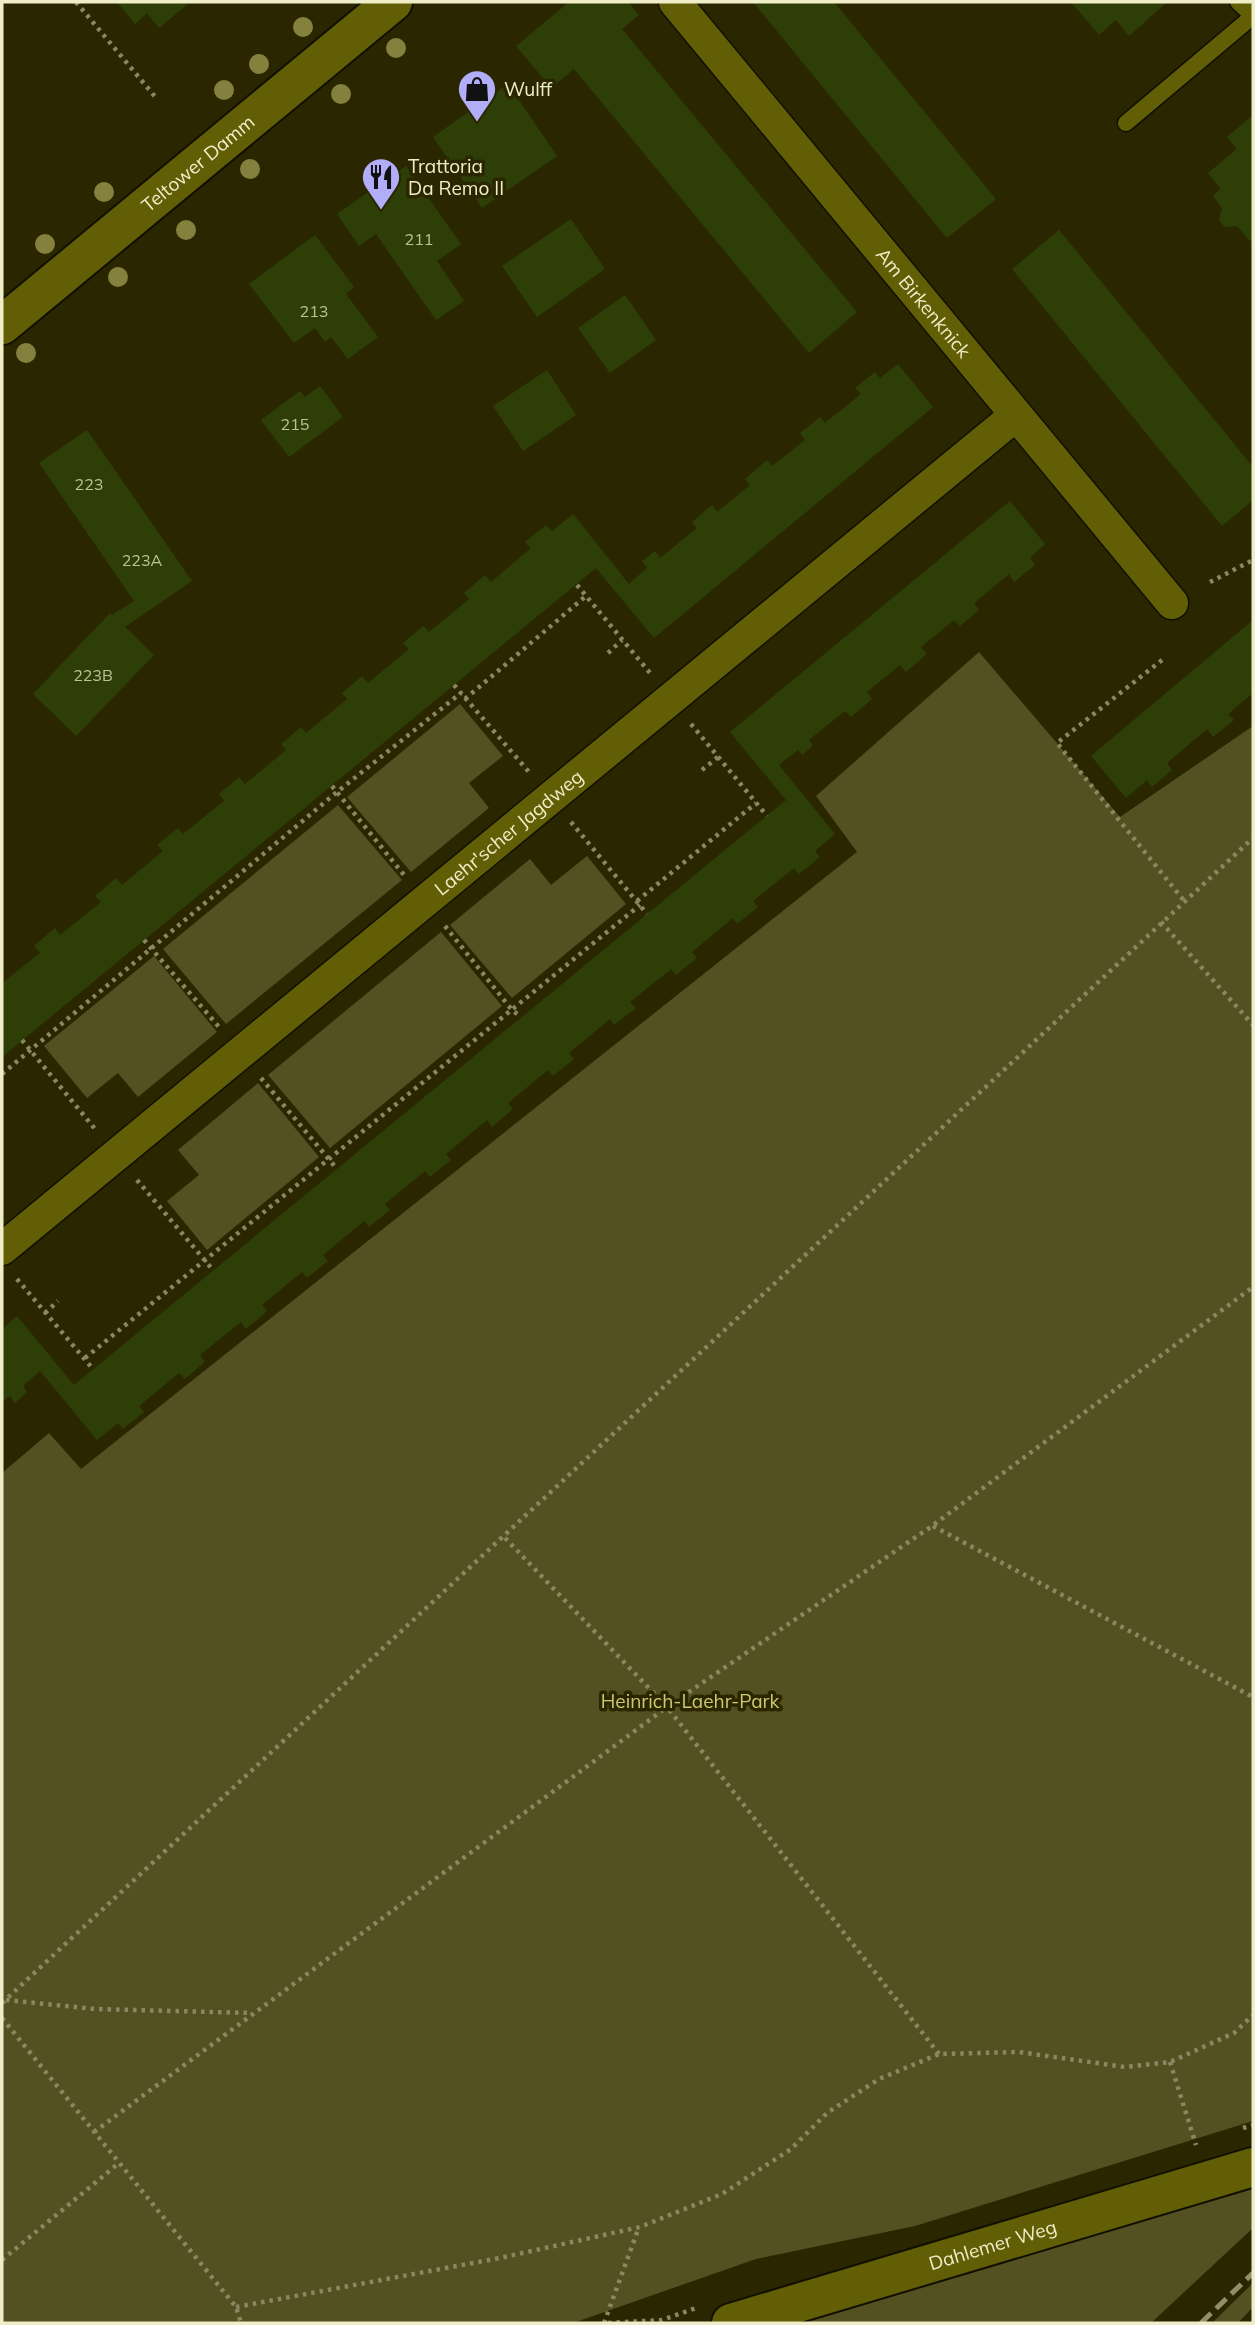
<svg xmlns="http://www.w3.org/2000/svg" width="1255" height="2325" viewBox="0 0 1255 2325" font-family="Mulish,sans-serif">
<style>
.green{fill:#535121}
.building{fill:#2d3f06}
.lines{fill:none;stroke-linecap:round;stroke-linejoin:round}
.service-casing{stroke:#111000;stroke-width:19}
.minor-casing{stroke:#111000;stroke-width:35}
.secondary-casing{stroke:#111000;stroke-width:42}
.path{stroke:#8a8862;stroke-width:4.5;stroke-dasharray:3.5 5;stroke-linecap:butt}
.service{stroke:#625e05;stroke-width:16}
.minor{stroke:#625e05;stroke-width:32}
.secondary{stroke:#625e05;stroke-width:38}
.rail{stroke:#918f69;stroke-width:5;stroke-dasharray:14 7;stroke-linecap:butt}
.tree{fill:#84803e}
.labels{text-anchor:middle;stroke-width:7;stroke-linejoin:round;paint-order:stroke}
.number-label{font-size:16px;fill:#bec298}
.poi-label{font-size:19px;fill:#efeec9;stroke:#2a2700;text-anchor:start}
.street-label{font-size:19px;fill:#efeec9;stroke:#2a2700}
.park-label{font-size:19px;fill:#cdc971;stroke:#2a2700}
</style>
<rect width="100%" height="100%" fill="#2a2700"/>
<g class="green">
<polygon points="979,652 1120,817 1253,726 1253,2121 915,2226 756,2259 573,2323 2,2323 2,1473 49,1433 81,1469 857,852 816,796"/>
<polygon points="460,704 503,756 469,783 489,808 411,872 347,797"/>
<polygon points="338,805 402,880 226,1024 163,949"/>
<polygon points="587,856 626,904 512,998 450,925 530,859 551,885"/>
<polygon points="441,932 502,1006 330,1148 268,1075"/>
<polygon points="154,956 217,1032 138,1097 118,1073 87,1098 44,1046"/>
<polygon points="258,1083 319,1157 207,1250 167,1201 199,1175 178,1150"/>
<polygon points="1253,2189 1253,2228 1151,2323 801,2323"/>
<polygon points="1253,2283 1253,2307 1238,2323 1212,2323"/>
</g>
<g class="building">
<polygon points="117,2 190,2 159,28 147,13 135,24"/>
<polygon points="569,2 628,2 639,15 622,29 857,312 809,353 574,69 551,88 516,46"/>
<polygon points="753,2 834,2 996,199 947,238"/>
<polygon points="1071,2 1165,2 1166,3 1129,36 1116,20 1099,35"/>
<polygon points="508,84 557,156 482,208 433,137"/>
<polygon points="1253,115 1253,239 1250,241 1237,226 1225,227 1219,221 1222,208 1213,196 1221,189 1208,173 1237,149 1227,137"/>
<polygon points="406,166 461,244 437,261 464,301 436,320 376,234 359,246 337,214"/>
<polygon points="571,219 605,269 537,317 502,266"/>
<polygon points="1059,230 1253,467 1253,500 1222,526 1012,269"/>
<polygon points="315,235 354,287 346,294 378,337 348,359 331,337 325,342 315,328 294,343 249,284"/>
<polygon points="625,295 656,340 610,373 578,328"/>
<polygon points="898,364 933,407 654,638 596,568 2,1057 2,983 40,953 34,946 55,928 60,935 101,902 95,896 116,878 122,885 163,851 157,845 178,828 183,834 224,801 219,794 239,777 245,784 286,750 281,744 301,727 306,733 347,699 342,693 362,676 368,683 409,649 403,643 423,626 429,632 469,599 464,593 485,575 491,582 531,548 525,542 546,525 552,531 573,514 629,584 647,568 642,561 655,551 660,558 697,528 692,522 712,505 717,512 750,485 745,479 767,460 772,466 805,440 800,433 820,417 825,423 861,394 855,388 875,372 880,378"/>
<polygon points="547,370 576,415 523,451 493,406"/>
<polygon points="320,386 343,417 289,457 261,420 300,391 305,397"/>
<polygon points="87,430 192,581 125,627 154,655 76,736 33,694 110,613 112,615 134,601 39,463"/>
<polygon points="1010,501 1045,544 1030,558 1035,565 1014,582 1009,574 974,603 979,610 960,626 954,620 921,647 927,654 906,672 900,665 867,692 872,699 851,717 845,711 809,740 813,746 802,755 798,750 779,765 835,834 815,851 820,857 799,874 794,868 753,901 758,907 737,924 733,918 692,952 697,958 676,975 671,969 630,1002 636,1008 614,1025 610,1019 569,1053 574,1059 553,1076 548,1070 508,1103 513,1109 492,1127 487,1120 446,1154 451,1160 430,1177 425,1171 385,1204 390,1210 369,1227 364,1221 323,1255 328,1261 307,1278 302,1272 262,1305 267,1311 246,1329 241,1322 200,1355 205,1362 185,1379 179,1373 139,1406 144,1412 123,1429 118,1423 97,1440 40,1371 23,1386 27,1392 15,1403 10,1396 2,1402 2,1329 17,1316 74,1385 786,800 730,732"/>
<polygon points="1253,620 1253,693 1228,714 1234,720 1213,737 1207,729 1167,763 1172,770 1152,787 1147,780 1126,798 1091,756"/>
</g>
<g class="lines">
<g class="service-casing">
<g id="service">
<polyline points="1238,2 1253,16"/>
<polyline points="1126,123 1253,16"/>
</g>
</g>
<g class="minor-casing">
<g id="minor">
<path id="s1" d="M 675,2 L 1172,603"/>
<path id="s2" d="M 2,1249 L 1016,415"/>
</g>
</g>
<g class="secondary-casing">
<g id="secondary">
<path id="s3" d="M 2,325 L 393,2"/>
<path id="s4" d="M 731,2323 L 1253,2167"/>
</g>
</g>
<g class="path">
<polyline points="76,2 157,99"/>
<polyline points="1210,582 1253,560"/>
<polyline points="577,585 650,673"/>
<polyline points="608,653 622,640"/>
<polyline points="1162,660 1057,743 1185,902"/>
<polyline points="454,685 529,772"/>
<polyline points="465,699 586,596"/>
<polyline points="691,724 767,816"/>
<polyline points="702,770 718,757"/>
<polyline points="332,786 404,875"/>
<polyline points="571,822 647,914"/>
<polyline points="637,901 756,803"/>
<polyline points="1161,922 1253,1025"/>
<polyline points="445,926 512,1010 521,1017"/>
<polyline points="144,940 219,1027"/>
<polyline points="22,1040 95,1129"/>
<polyline points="2,1074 337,792 461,693"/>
<polyline points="261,1078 337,1169"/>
<polyline points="137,1180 213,1270"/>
<polyline points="17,1279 93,1369"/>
<polyline points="45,1313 58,1301"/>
<polyline points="85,1358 640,905"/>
<polyline points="933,1526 1253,1697"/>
<polyline points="505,1538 667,1707 939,2054"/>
<polyline points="6,2000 95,2009 252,2013"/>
<polyline points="2,2003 1253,838"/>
<polyline points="2,2018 236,2307 241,2323"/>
<polyline points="1170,2062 1196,2145"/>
<polyline points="1243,2128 1253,2125"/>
<polyline points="94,2132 667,1707 932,1526 1253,1287"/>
<polyline points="2,2260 119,2163"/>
<polyline points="236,2307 500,2258 640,2227 722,2194 791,2149 827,2113 879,2079 939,2054 1019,2052 1125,2067 1170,2062 1234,2033 1253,2015"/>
<polyline points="604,2323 639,2227"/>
<polyline points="608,2323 662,2320 696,2308"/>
</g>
<use href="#service" class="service"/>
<use href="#minor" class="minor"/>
<use href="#secondary" class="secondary"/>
<polyline class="rail" points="1201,2323 1253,2273"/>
</g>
<g class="tree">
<circle cx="303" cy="27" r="10"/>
<circle cx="396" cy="48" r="10"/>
<circle cx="259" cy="64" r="10"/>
<circle cx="224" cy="90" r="10"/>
<circle cx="341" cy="94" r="10"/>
<circle cx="250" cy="169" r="10"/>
<circle cx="104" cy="192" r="10"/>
<circle cx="186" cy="230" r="10"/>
<circle cx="45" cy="244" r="10"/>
<circle cx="118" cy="277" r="10"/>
<circle cx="26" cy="353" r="10"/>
</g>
<defs>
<g id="shop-pin" transform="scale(2.0125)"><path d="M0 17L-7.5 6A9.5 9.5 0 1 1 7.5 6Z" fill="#b2adf9" stroke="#2a2700"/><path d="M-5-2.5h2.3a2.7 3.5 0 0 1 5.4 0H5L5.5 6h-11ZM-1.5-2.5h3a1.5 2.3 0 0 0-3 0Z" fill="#111"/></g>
<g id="restaurant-pin" transform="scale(2.0125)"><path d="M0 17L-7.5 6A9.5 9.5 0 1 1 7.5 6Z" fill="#b2adf9" stroke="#2a2700"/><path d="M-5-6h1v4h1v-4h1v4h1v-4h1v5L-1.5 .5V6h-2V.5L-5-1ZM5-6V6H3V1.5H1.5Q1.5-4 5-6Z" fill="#111"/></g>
</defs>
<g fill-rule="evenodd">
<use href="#shop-pin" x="477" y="89"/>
<use href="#restaurant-pin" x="381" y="177"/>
</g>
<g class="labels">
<g class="number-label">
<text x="419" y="245">211</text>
<text x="314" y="317">213</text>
<text x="295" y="430">215</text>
<text x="89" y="490">223</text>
<text x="142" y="566">223A</text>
<text x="93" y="681">223B</text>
</g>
<g class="poi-label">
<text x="504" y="96">Wulff</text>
<text x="408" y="173">Trattoria<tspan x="408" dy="22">Da Remo II</tspan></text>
</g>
<g class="street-label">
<text dy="7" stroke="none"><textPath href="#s3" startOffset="254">Teltower Damm</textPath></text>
<text dy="7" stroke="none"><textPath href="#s1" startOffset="390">Am Birkenknick</textPath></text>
<text dy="7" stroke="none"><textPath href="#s2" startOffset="656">Laehr'scher Jagdweg</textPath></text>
<text dy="7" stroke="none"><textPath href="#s4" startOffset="273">Dahlemer Weg</textPath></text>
</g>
<g class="park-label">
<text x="690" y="1708">Heinrich-Laehr-Park</text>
</g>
</g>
<rect width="1255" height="2325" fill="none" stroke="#efeec9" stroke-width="7"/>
</svg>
